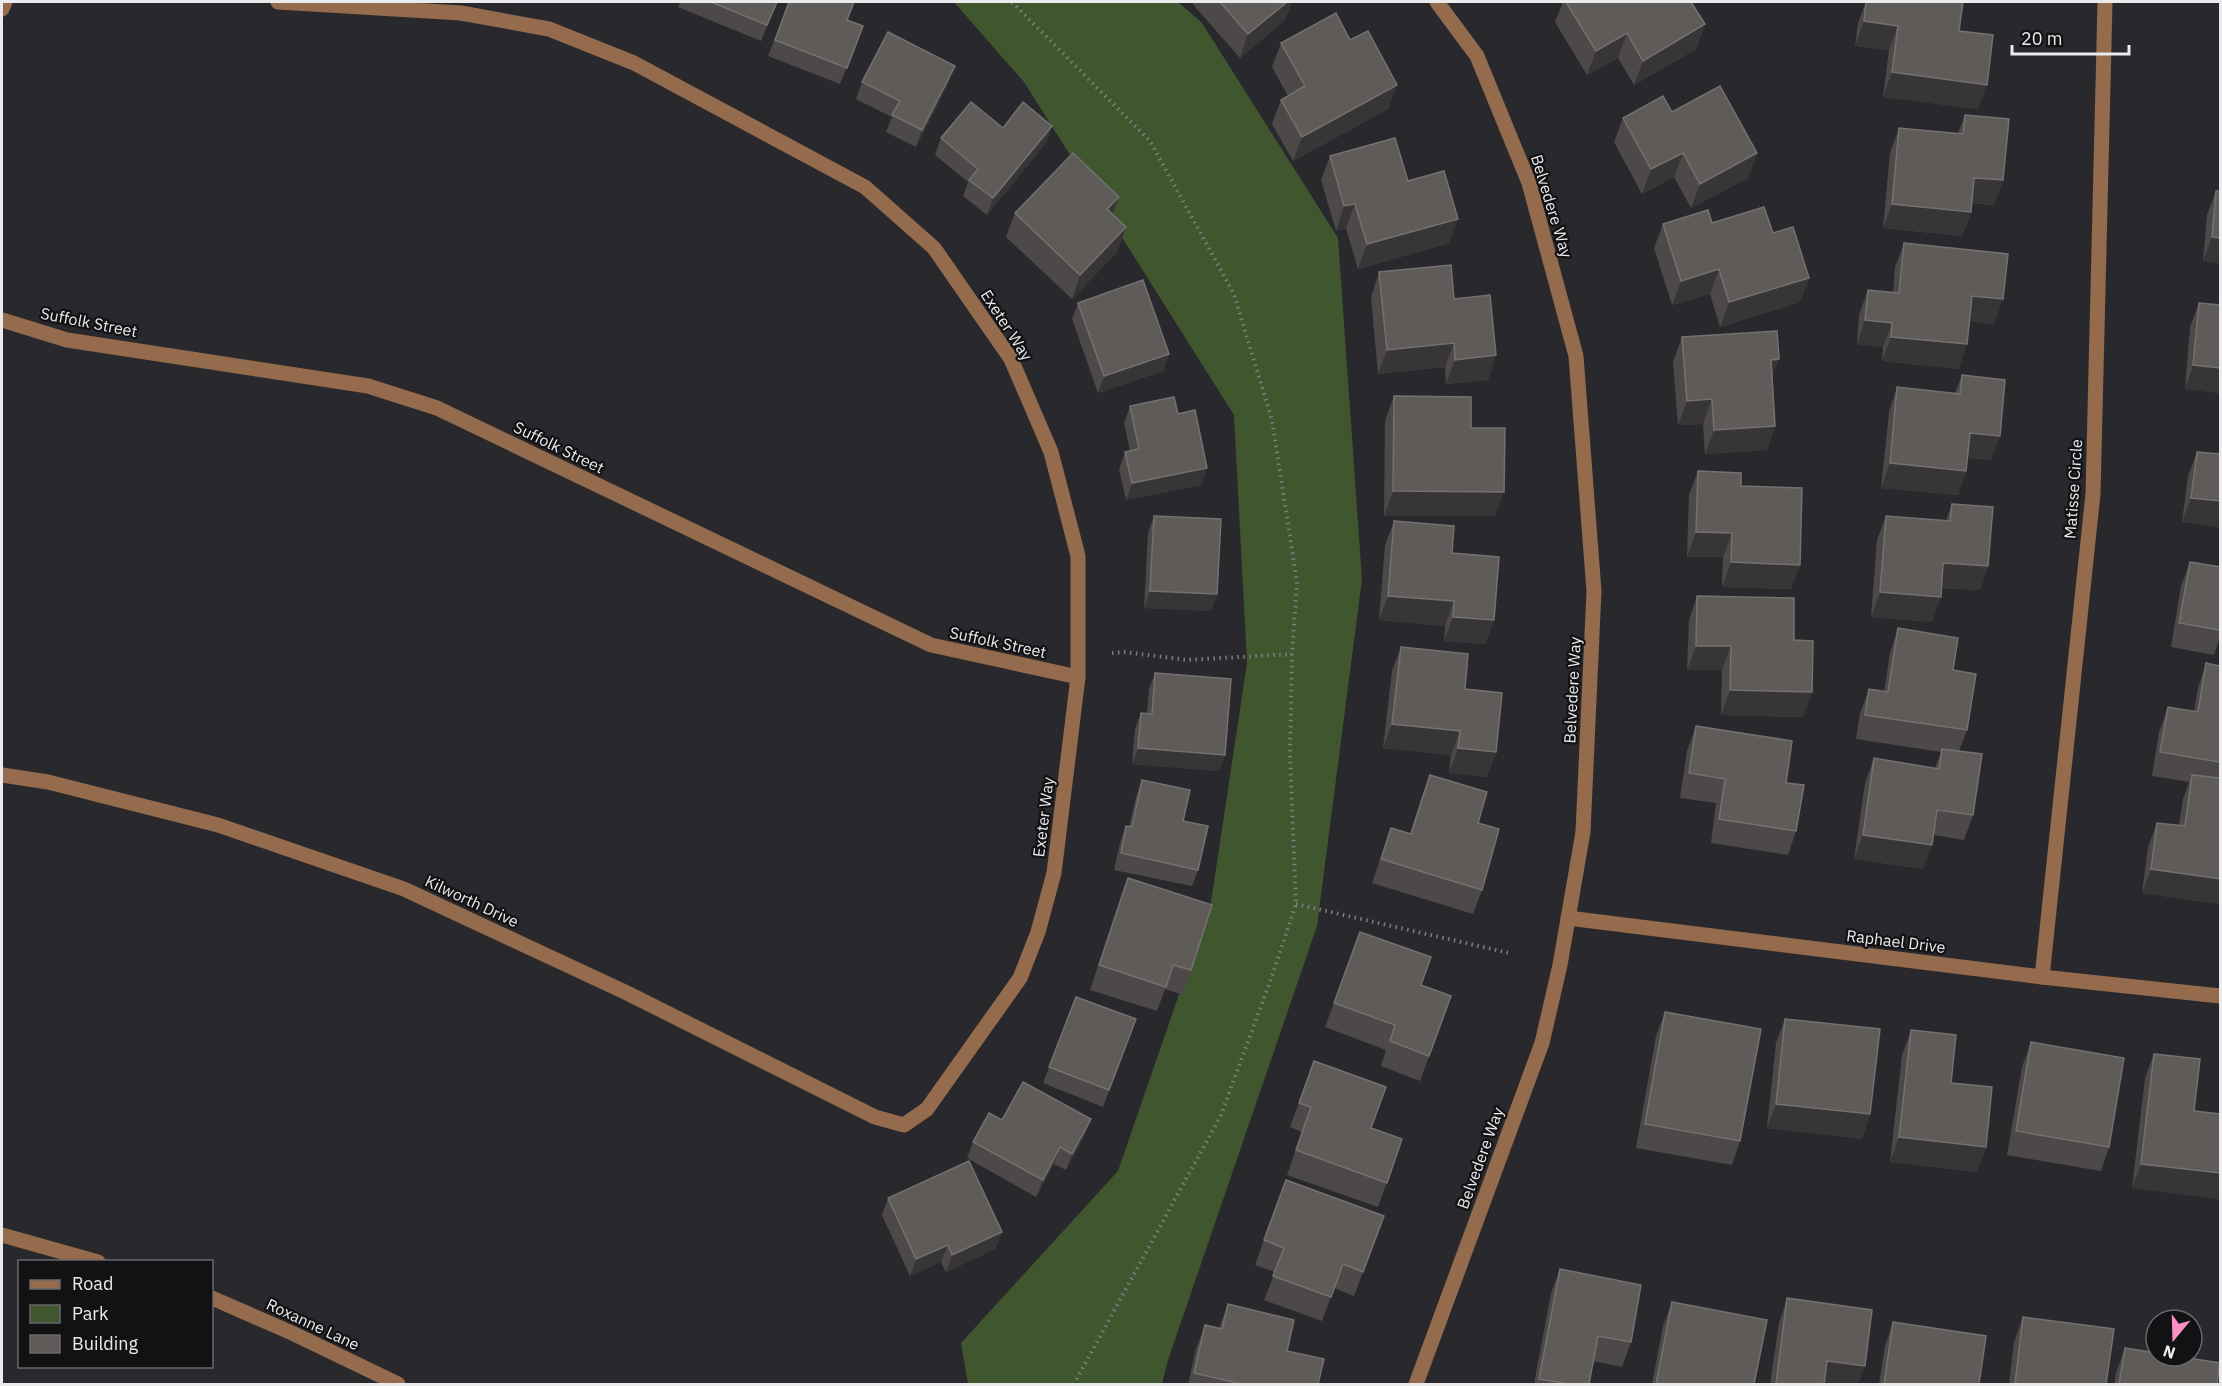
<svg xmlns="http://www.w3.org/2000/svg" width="2222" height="1386" viewBox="0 0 2222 1386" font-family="'IBM Plex Sans',sans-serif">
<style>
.green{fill:#40562e}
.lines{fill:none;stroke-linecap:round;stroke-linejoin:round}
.path{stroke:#7e7e81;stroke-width:4;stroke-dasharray:1.5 4.5;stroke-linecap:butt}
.minor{stroke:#946b4c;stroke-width:15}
.wall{fill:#4d4948}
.shaded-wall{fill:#373535}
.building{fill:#5e5b59;stroke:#747171;stroke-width:1.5}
.labels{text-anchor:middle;stroke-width:4.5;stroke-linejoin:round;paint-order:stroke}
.street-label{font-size:16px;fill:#ebebee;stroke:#121214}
</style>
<rect width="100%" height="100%" fill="#29292d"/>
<polygon class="green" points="954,2 1178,2 1202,23 1338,238 1362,579 1317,926 1168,1360 1162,1384 968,1384 961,1343 1118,1171 1211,902 1247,663 1234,415 1024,82"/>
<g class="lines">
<g class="path">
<polyline points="1012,2 1150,141 1234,294 1272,420 1297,582 1292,654 1290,754 1296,904 1271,979 1221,1115 1074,1384"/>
<polyline points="1112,653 1124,652 1187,660 1292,654"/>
<polyline points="1296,904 1509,953"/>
</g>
<g class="minor">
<polyline points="2,9 5,2"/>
<polyline points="2,320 67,340 368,386 437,408 931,645 1078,677"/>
<polyline points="2,775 48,782 218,825 404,889 625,992 875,1117 904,1125 927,1109 1020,978 1038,932 1054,873 1078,677 1078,556 1051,452 1011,359 934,248 865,187 634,63 549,29 461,13 278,2"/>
<polyline points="1568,918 2042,977 2220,996"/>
<polyline points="2042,977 2093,494 2105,2"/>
<polyline points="2,1235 98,1262"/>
<polyline points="212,1298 292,1333 398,1384"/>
<polyline points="1416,1384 1542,1043 1560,965 1583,832 1594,591 1576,356 1529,183 1477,56 1437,2"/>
</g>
</g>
<g class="wall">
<polygon points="680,2 777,2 761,41 678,7"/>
<polygon points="789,2 863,26 840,84 768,56"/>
<polygon points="1191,2 1292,2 1285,20 1240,58"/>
<polygon points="1563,2 1691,2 1705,24 1696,49 1634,85 1618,58 1587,75 1555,22"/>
<polygon points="1866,2 1963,2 1959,31 1978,109 1883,97 1889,50 1855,46 1858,23"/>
<polygon points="1350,40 1397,85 1388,109 1293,161 1272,124 1281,100 1288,96 1272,67 1281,43"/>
<polygon points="862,82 949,82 916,147 886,132 892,117 856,99"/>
<polygon points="1672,112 1757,153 1748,178 1691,208 1674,177 1642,194 1614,142 1623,118"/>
<polygon points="1965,115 2003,180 1994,205 1971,203 1971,212 1962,236 1883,228 1890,153 1899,128 1958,133"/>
<polygon points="1003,128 1046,143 987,215 963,196 968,182 935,155 941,138"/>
<polygon points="1330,156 1408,181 1449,243 1358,269 1346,228 1336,231 1321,180"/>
<polygon points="2216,191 2220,263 2203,261 2207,215"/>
<polygon points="1119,197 1113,214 1126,227 1117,252 1072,299 1006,237 1015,213"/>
<polygon points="1712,223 1773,233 1809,278 1800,302 1720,327 1710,294 1672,305 1654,248 1663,224"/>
<polygon points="1904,243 1994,324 1970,321 1959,369 1882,361 1883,347 1857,344 1859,315 1868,290 1893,293 1895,267"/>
<polygon points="1379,272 1454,299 1496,355 1488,380 1446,384 1445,367 1378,374 1371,297"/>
<polygon points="1078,303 1169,354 1163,371 1098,393 1072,319"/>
<polygon points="2199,303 2220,305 2220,393 2185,389 2190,327"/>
<polygon points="1682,337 1772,377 1775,426 1767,450 1705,454 1703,424 1678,425 1673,362"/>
<polygon points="1962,375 1991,460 1968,458 1966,471 1958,495 1881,488 1889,412 1897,387 1955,393"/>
<polygon points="1394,396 1471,428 1495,516 1384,516 1385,421"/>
<polygon points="1130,406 1207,468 1201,485 1126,500 1119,469 1125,452 1130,451 1124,423"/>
<polygon points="2197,452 2220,454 2220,527 2182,522 2188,476"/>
<polygon points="1698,471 1741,486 1800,565 1791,589 1722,587 1723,557 1687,557 1689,495"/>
<polygon points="1952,504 1988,566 1980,590 1941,588 1932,622 1871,617 1877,540 1886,516 1946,520"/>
<polygon points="1154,516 1217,594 1211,611 1144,608 1148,533"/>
<polygon points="1394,521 1452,553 1494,620 1485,644 1444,641 1445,626 1379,620 1385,545"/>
<polygon points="2190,562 2220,567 2220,637 2214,655 2171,647 2181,586"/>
<polygon points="1697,596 1794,640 1812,692 1803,717 1721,715 1722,670 1687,670 1689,620"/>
<polygon points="1898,628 1953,670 1967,730 1959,751 1973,815 1964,840 1934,835 1923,869 1854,859 1865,783 1874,758 1935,768 1941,752 1856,739 1860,713 1869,689 1884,692 1890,653"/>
<polygon points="1401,647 1465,689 1496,752 1487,777 1449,773 1451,755 1383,748 1392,671"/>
<polygon points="2206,663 2220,666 2220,904 2142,893 2148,847 2157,823 2179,825 2183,799 2189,782 2152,776 2159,732 2168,707 2194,711 2198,688"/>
<polygon points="1155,673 1225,755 1219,771 1132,764 1135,729 1141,713 1147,713 1149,689"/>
<polygon points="1696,726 1786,783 1796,831 1788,855 1711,843 1716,803 1680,798 1687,751"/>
<polygon points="1430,775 1478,823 1482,890 1473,914 1372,883 1391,828 1410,834 1421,799"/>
<polygon points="1142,780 1198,870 1192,886 1114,870 1120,843 1126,826 1129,827 1136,797"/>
<polygon points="1128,878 1191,970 1183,995 1165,989 1157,1011 1090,990"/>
<polygon points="1360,932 1421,985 1451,996 1420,1081 1381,1066 1386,1050 1325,1027"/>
<polygon points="1076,997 1136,1019 1103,1107 1043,1083"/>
<polygon points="1665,1012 1740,1141 1732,1165 1636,1148 1656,1036"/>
<polygon points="1785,1019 1870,1114 1862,1139 1767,1128 1776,1043"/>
<polygon points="1911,1030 1951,1083 1986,1147 1977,1172 1890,1162 1902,1055"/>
<polygon points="2031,1042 2109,1147 2101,1171 2007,1155 2022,1067"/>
<polygon points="2154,1054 2194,1111 2220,1199 2132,1188 2145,1078"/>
<polygon points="1314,1061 1371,1128 1402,1139 1378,1207 1287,1175 1302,1132 1290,1127"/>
<polygon points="1002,1120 1085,1135 1066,1170 1054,1164 1036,1197 967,1158 973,1142"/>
<polygon points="1286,1180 1384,1216 1354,1296 1334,1288 1322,1321 1264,1300 1275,1272 1255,1265"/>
<polygon points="888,1198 1002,1232 995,1249 946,1272 941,1262 910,1276 882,1215"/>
<polygon points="1560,1269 1631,1342 1622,1367 1593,1361 1589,1384 1534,1384 1551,1293"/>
<polygon points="1787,1298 1858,1384 1770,1384 1779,1323"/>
<polygon points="1672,1302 1754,1384 1652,1384 1663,1326"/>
<polygon points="1228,1304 1287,1351 1318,1384 1188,1384 1196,1349 1205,1325 1219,1328"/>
<polygon points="2023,1317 2106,1384 2009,1384 2014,1342"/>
<polygon points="1893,1322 1979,1384 1879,1384 1885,1346"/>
<polygon points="2125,1348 2217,1384 2114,1384 2116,1373"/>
</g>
<g class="shaded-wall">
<polygon points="1287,2 1292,2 1285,20 1240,58 1248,34"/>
<polygon points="1864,21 1898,26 1889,50 1855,46"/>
<polygon points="1705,24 1696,49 1634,85 1643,61"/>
<polygon points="1627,33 1618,58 1587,75 1596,51"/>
<polygon points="955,66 949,82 916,147 922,130"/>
<polygon points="1892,72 1987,85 1978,109 1883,97"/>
<polygon points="1397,85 1388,109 1293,161 1302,137"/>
<polygon points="1052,126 1046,143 987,215 993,198"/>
<polygon points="1683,153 1674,177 1642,194 1651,169"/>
<polygon points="1757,153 1748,178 1691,208 1700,184"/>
<polygon points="1974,178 2003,180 1994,205 1965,202"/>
<polygon points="1119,197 1110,221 1107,209"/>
<polygon points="1355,204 1346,228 1336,231 1344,206"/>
<polygon points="1892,204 1971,212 1962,236 1883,228"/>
<polygon points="1458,219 1449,243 1358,269 1367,244"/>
<polygon points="1126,227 1117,252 1072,299 1080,275"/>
<polygon points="2212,237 2220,238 2220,263 2203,261"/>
<polygon points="1719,269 1710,294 1672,305 1681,281"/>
<polygon points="1809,278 1800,302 1720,327 1729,302"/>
<polygon points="1972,296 2003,299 1994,324 1963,321"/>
<polygon points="1865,320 1892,323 1883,347 1857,344"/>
<polygon points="1891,337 1967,344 1959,369 1882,361"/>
<polygon points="1454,343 1445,367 1378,374 1387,350"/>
<polygon points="1169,354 1163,371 1098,393 1104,376"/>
<polygon points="1496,355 1488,380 1446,384 1455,360"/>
<polygon points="1779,359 1770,384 1771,360"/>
<polygon points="2193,365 2220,368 2220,393 2185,389"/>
<polygon points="1712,399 1703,424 1678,425 1687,401"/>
<polygon points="1775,426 1767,450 1705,454 1714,430"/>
<polygon points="1970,433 2000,436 1991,460 1961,457"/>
<polygon points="1890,463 1966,471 1958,495 1881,488"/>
<polygon points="1207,468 1201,485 1126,500 1132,483"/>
<polygon points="1393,491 1504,492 1495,516 1384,516"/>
<polygon points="2191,498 2220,501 2220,527 2182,522"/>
<polygon points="1696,532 1732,533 1723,557 1687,557"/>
<polygon points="1731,562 1800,565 1791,589 1722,587"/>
<polygon points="1943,563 1988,566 1980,590 1934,587"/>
<polygon points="1150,591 1217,594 1211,611 1144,608"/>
<polygon points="1880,592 1941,597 1932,622 1871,617"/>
<polygon points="1388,596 1454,601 1445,626 1379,620"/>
<polygon points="1453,617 1494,620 1485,644 1444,641"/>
<polygon points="1696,646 1731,646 1722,670 1687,670"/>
<polygon points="1730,690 1812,692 1803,717 1721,715"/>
<polygon points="1392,724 1460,731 1451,755 1383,748"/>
<polygon points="1138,748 1225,755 1219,771 1132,764"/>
<polygon points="1458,748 1496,752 1487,777 1449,773"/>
<polygon points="1863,835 1932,845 1923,869 1854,859"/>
<polygon points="2151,869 2220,879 2220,904 2142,893"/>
<polygon points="1776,1104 1870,1114 1862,1139 1767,1128"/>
<polygon points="1091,1119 1085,1135 1066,1170 1072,1154"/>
<polygon points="1899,1137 1986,1147 1977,1172 1890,1162"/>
<polygon points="1060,1147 1054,1164 1036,1197 1043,1180"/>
<polygon points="2141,1164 2220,1173 2220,1199 2132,1188"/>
<polygon points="1002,1232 995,1249 946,1272 952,1255"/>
<polygon points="948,1245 941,1262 910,1276 916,1259"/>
<polygon points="1827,1361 1865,1366 1858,1384 1818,1384"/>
</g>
<g class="building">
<polygon points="711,2 777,2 767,25"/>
<polygon points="789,2 854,2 847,20 863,26 847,68 775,40"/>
<polygon points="1220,2 1287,2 1248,34"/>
<polygon points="1566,2 1691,2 1705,24 1643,61 1627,33 1596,51"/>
<polygon points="1866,2 1963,2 1959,31 1993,35 1987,85 1892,72 1898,26 1864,21"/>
<polygon points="1336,13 1350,40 1368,31 1397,85 1302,137 1281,100 1305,86 1281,43"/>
<polygon points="888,32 955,66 922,130 892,115 900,101 862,82"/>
<polygon points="1720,86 1757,153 1700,184 1683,153 1651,169 1623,118 1663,96 1672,112"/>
<polygon points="971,102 1003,128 1023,102 1052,126 993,198 969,180 978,169 941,138"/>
<polygon points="1965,115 2009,119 2003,180 1974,178 1971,212 1892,204 1899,128 1963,134"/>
<polygon points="1395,138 1408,181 1444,171 1458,219 1367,244 1355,204 1344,206 1330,156"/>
<polygon points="1073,153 1119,197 1107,209 1126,227 1080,275 1015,213"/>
<polygon points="2216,191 2220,191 2220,238 2212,237"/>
<polygon points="1764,207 1773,233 1793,227 1809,278 1729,302 1719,269 1681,281 1663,224 1708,210 1712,223"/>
<polygon points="1904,243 2008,254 2003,299 1972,296 1967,344 1891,337 1892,323 1865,320 1868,290 1899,293"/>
<polygon points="1451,265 1454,299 1490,295 1496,355 1455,360 1454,343 1387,350 1379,272"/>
<polygon points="1143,280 1169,354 1104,376 1078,303"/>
<polygon points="2199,303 2220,305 2220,368 2193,365"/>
<polygon points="1777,331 1779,359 1771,360 1775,426 1714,430 1712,399 1687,401 1682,337"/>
<polygon points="1962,375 2005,380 2000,436 1970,433 1966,471 1890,463 1897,387 1960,394"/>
<polygon points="1394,396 1471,397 1471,428 1505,428 1504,492 1393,491"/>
<polygon points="1174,397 1178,414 1195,410 1207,468 1132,483 1125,452 1139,449 1130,406"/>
<polygon points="2197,452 2220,454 2220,501 2191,498"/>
<polygon points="1698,471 1741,473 1741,486 1802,488 1800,565 1731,562 1732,533 1696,532"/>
<polygon points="1952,504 1993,507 1988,566 1943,563 1941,597 1880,592 1886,516 1950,521"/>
<polygon points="1154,516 1221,519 1217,594 1150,591"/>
<polygon points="1394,521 1454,526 1452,553 1499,557 1494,620 1453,617 1454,601 1388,596"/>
<polygon points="2190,562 2220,567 2220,630 2179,623"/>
<polygon points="1697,596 1794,598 1794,640 1813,641 1812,692 1730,690 1731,646 1696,646"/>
<polygon points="1898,628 1958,638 1953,670 1976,674 1967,730 1865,715 1869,689 1888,692"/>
<polygon points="1401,647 1468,654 1465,689 1502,693 1496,752 1458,748 1460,731 1392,724"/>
<polygon points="2206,663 2220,666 2220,762 2160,752 2168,707 2198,712"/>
<polygon points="1155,673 1231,679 1225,755 1138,748 1141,713 1152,714"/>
<polygon points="1696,726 1792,741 1786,783 1804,785 1796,831 1719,819 1725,779 1689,773"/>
<polygon points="1942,749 1982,754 1973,815 1937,810 1932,845 1863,835 1874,758 1939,769"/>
<polygon points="1430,775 1487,792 1478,823 1499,829 1482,890 1381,859 1391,828 1411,834"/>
<polygon points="2192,775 2220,778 2220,879 2151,869 2157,823 2185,826"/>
<polygon points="1142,780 1190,790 1183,821 1208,826 1198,870 1121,853 1126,826 1132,827"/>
<polygon points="1128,878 1212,905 1191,970 1173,965 1166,987 1099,965"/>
<polygon points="1360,932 1431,957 1421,985 1451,996 1429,1056 1390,1041 1395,1025 1334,1003"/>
<polygon points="1076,997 1136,1019 1109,1090 1049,1067"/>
<polygon points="1665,1012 1761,1029 1740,1141 1645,1124"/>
<polygon points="1785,1019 1880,1029 1870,1114 1776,1104"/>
<polygon points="1911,1030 1956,1035 1951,1083 1992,1087 1986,1147 1899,1137"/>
<polygon points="2031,1042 2124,1058 2109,1147 2016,1131"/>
<polygon points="2154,1054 2200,1059 2194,1111 2220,1114 2220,1173 2141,1164"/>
<polygon points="1314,1061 1386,1087 1371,1128 1402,1139 1387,1183 1296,1150 1311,1107 1299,1103"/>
<polygon points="1023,1082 1091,1119 1072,1154 1060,1147 1043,1180 973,1142 989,1113 1002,1120"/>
<polygon points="969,1161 1002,1232 952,1255 948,1245 916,1259 888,1198"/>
<polygon points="1286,1180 1384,1216 1363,1272 1343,1264 1331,1297 1273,1276 1284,1248 1264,1240"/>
<polygon points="1560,1269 1641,1285 1631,1342 1598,1336 1589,1384 1568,1384 1539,1379"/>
<polygon points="1787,1298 1872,1310 1865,1366 1827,1361 1824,1384 1776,1384"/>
<polygon points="1672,1302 1767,1320 1754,1384 1656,1384"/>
<polygon points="1228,1304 1294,1320 1287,1351 1324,1359 1318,1384 1242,1384 1194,1373 1205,1325 1222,1329"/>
<polygon points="2023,1317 2114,1329 2106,1384 2015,1384"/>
<polygon points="1893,1322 1986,1336 1979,1384 1884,1384"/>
<polygon points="2125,1348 2156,1353 2156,1356 2175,1356 2220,1363 2217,1384 2119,1384"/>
</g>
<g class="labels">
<g class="street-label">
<text transform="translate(1552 206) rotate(73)" y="6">Belvedere Way</text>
<text transform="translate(89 322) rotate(11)" y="6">Suffolk Street</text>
<text transform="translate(1007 325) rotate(57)" y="6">Exeter Way</text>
<text transform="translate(559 447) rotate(26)" y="6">Suffolk Street</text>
<text transform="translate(2073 489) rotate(-86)" y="6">Matisse Circle</text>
<text transform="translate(998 642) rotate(12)" y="6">Suffolk Street</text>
<text transform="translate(1572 690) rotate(-87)" y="6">Belvedere Way</text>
<text transform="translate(1043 817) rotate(-83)" y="6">Exeter Way</text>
<text transform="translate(472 901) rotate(25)" y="6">Kilworth Drive</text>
<text transform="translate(1896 941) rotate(7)" y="6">Raphael Drive</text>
<text transform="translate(1480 1158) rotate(-70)" y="6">Belvedere Way</text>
<text transform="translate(313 1324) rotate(25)" y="6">Roxanne Lane</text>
</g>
</g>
<rect width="2222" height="1386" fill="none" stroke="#ebebee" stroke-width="6"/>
<rect x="18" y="1260" width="195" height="108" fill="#121214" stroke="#69696b" stroke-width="1.5"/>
<rect x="30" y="1280" width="30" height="9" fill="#946b4c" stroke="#69696b" stroke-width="1.5"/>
<text x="72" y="1290" font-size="18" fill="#ebebee">Road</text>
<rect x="30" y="1305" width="30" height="18" fill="#40562e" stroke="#69696b" stroke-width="1.5"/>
<text x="72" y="1320" font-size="18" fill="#ebebee">Park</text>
<rect x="30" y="1335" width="30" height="18" fill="#5e5b59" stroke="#69696b" stroke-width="1.5"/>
<text x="72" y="1350" font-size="18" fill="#ebebee">Building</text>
<g transform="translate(2174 1338) rotate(199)"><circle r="28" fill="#121214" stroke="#69696b" stroke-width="1.5"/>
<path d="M0-4.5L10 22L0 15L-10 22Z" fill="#fb8fc5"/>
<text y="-9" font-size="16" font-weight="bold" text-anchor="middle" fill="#ebebee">N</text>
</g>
<path d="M2012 45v9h117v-9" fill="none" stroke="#ebebee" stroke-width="3"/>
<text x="2021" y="45" font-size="18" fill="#ebebee" stroke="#121214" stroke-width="4.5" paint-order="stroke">20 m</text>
</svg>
